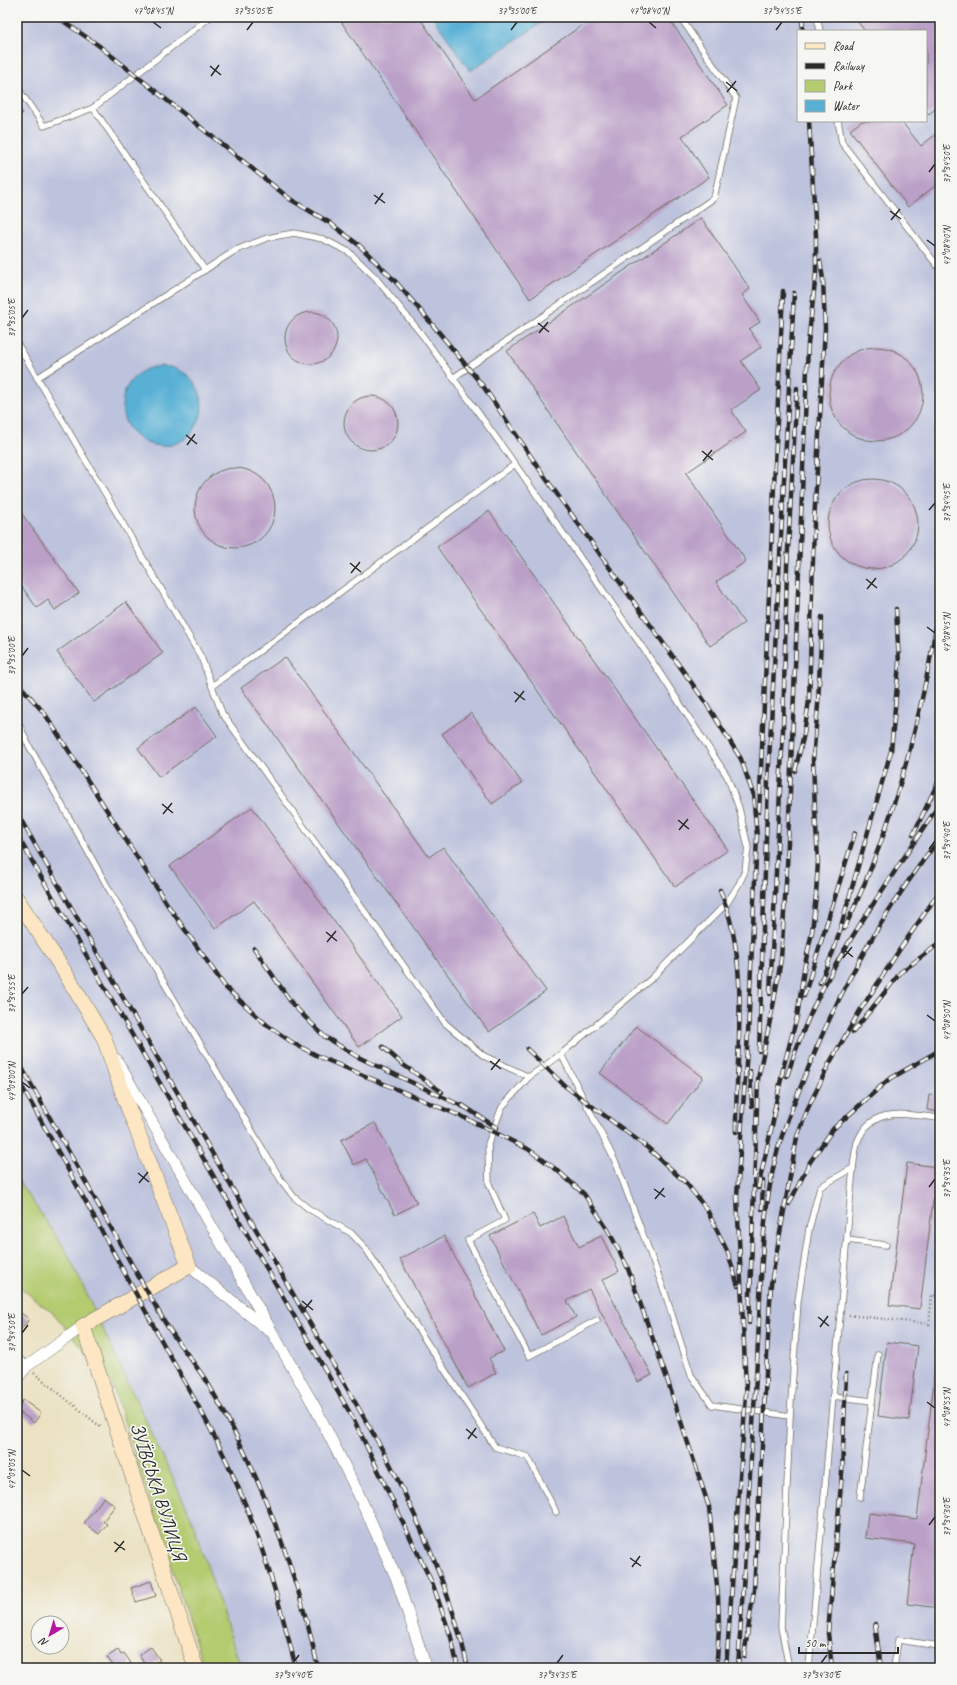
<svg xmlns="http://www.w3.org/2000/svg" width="957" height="1685" viewBox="0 0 957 1685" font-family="Caveat,sans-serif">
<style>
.industrial{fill:#bec3dd;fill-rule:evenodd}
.green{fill:#b4cb70;stroke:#707b4e}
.water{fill:#58b0d5;stroke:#426e80}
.building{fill:#ba9fc7}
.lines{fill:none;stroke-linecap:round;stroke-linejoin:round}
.lane-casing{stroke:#6e6b60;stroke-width:7}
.street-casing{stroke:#6e6b60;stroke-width:12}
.secondary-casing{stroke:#6e6b60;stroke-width:16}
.path{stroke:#6e6b60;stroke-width:2.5;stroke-dasharray:1 3;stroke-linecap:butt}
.lane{stroke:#fff;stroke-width:5.5}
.street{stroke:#fff;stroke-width:11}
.secondary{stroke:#fce6c4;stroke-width:15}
.rail-casing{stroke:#2b2b2b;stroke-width:4.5}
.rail{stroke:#f6f6f2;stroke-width:3;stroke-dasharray:9;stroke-linecap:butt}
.ticks{fill:none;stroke:#2b2b2b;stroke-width:1.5}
.labels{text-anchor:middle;stroke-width:3.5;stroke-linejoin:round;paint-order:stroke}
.street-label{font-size:19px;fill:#2b2b2b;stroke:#f6f6f2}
.neatline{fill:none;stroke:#2b2b2b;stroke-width:1.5}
.ticks-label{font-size:10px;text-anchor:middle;fill:#2b2b2b}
</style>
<rect width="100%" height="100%" fill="#f6f6f2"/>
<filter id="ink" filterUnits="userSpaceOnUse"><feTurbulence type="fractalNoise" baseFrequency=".025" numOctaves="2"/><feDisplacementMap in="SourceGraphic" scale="8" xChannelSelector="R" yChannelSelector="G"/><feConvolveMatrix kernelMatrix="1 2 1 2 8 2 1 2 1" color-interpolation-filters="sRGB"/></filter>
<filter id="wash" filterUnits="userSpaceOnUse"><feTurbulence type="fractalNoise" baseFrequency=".012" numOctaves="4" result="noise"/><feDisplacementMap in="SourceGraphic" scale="16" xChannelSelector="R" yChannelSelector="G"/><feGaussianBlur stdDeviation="0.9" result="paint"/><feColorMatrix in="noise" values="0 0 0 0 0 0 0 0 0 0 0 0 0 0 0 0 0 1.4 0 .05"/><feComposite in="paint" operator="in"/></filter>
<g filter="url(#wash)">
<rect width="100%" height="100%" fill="#ebe2c3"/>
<path class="industrial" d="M 17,17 L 940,17 L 940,1668 L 241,1668 L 191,1517 L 66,1250 L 17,1179 ZM 798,31 L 926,31 L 926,121 L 798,121 Z"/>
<polygon class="green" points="17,1179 66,1250 191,1517 241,1668 204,1668 112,1384 55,1315 17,1285"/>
<g class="water">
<polygon points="433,17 550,17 470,71"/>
<circle cx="162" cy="406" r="40"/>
</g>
<g id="blocks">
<g class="building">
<polygon points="338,17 419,17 475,99 594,17 668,17 728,105 682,136 709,177 530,299"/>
<polygon points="854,17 940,17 940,105 929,114 926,111 926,31 865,31"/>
<polygon points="17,105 23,113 17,118"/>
<polygon points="862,121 901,121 921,146 935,135 940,142 940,182 908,207 850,130"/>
<polygon points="701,218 750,289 742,295 760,322 749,329 761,347 741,361 761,390 731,410 746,432 686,473 746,561 716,582 744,623 710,646 507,351"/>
<circle cx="311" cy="338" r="26"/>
<circle cx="876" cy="394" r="47"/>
<circle cx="371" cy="423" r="27"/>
<circle cx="235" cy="508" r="40"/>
<circle cx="873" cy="524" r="45"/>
<polygon points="17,507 79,593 55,610 48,600 37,608 17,580"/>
<polygon points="489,511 728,850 675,887 437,547"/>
<polygon points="126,602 163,653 94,702 57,652"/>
<polygon points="285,657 429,857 443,847 546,991 489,1032 241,688"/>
<polygon points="939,692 940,692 940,715 937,715"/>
<polygon points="196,707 217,736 159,777 138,748"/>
<polygon points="471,713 522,783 492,804 442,734"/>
<polygon points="252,807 402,1016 359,1047 254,901 215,929 170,866"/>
<polygon points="636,1026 703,1077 668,1124 600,1073"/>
<polygon points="929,1095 940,1096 940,1112 927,1110"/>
<polygon points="375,1123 417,1203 395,1215 366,1159 354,1165 341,1140"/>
<polygon points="907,1163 937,1167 920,1309 889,1305"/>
<polygon points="533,1214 540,1228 563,1216 579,1247 601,1236 619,1271 602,1280 652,1375 638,1382 589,1289 567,1301 576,1317 541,1335 490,1236"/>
<polygon points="444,1236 504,1351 489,1358 496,1373 468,1388 400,1259"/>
<polygon points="17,1310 29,1319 17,1335"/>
<polygon points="939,1341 940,1341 940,1608 907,1604 914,1544 865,1538 868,1513 917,1519"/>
<polygon points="887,1342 918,1346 909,1420 878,1416"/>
<polygon points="23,1400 41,1413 34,1423 17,1410"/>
<polygon points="104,1497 115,1506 103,1521 107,1524 99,1534 84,1523"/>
<polygon points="151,1581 156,1596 136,1602 131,1588"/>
<polygon points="151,1647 160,1660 147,1668 139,1655"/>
<polygon points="118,1650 121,1655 124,1653 131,1663 128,1665 130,1668 115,1668 107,1657"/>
</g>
</g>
</g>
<g filter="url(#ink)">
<use href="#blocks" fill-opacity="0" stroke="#6e6b60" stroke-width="1"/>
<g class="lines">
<g class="lane-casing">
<g id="lane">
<polyline points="817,17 820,31"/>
<polyline points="17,87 44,126 93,108 210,17"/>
<polyline points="93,108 205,270"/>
<polyline points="838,121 842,143 940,269"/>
<polyline points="17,343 201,657 222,713 445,1023 484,1056 529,1077"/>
<polyline points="37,378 236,250 267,238 294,233 323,239 349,252 375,277 423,336 515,464 654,664 727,776 739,808 748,847 745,871 739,884 727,903 651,979 561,1054 529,1077 502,1107 488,1144 489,1184 505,1220 468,1240 529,1356 597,1320"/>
<polyline points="453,378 714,198 736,98 680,17"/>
<polyline points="212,686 515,464"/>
<polyline points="17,720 28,744 111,893 281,1180 294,1197 309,1209 351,1233 366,1249 495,1447 528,1457 556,1512"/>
<polyline points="561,1054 616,1163 665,1293 691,1375 712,1405 790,1416"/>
<polyline points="847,1240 886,1245"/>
<polyline points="833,1396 872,1401"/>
<polyline points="860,1497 878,1354"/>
<polyline points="789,1668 781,1627 790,1416 798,1301 809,1229 820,1187 853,1168"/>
<path d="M 809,1668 L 853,1168 C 854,1160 855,1151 857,1143 C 871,1104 908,1115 940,1118"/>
<polyline points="894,1668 898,1640 940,1646"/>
<polyline points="939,1668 940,1664"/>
</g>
</g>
<g class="street-casing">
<g id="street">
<polyline points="116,1059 316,1409 358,1493 396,1577 423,1658 425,1668"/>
<polyline points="189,1266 268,1330"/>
<polyline points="17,1360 26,1367"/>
<polyline points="17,1379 26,1367 83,1326"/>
</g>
</g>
<g class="secondary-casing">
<polyline id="secondary" points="17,899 64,971 104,1038 125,1099 189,1266 83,1326 196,1668"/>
</g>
<g class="path">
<polyline points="849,1315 929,1324 932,1295 940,1296"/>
<polyline points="34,1373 102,1428"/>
</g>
<use href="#lane" class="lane"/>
<use href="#street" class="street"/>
<use href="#secondary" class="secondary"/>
<g class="rail-casing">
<g id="rail">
<polyline points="57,17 98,45 290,199 330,223 360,246 395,281 432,324 483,386 547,480 706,703 741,759 753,794 757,836 748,1034 737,1196 746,1387"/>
<polyline points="802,17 803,31"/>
<polyline points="17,682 45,714 169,907 226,988 267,1025 293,1043 320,1057 465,1118 528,1149 557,1170 584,1194 608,1230 627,1266 666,1376 709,1507 718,1596 719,1627 717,1659"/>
<polyline points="795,771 804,734 809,700 814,523 825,328 823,279 820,261"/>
<polyline points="759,812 783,291"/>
<path d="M 17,813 L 386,1456 C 420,1523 452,1594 468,1668"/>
<polyline points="17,835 354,1420 433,1585 451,1637 458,1668"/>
<polyline points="913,835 940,778"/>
<path d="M 720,890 C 752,966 735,1053 736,1132"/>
<path d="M 844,929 C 894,827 923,714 940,601"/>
<polyline points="254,948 293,1005 325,1037 358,1057 466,1108"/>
<polyline points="820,983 835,947 891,751 899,664 896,609"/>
<polyline points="770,994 783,730 787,567 797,388"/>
<polyline points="804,996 855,833"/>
<polyline points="853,1032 901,972 940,943"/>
<polyline points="383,1047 402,1064 442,1092"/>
<polyline points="527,1049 565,1086 648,1148 687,1184 707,1210 728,1253 738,1286"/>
<polyline points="759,1051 768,780 794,293"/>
<path d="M 17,1059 C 66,1146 113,1233 163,1319 C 177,1343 196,1364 210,1387 C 259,1471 298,1573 318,1668"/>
<polyline points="750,1071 752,1106"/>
<path d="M 787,1076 C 797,1045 809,1014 824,986 C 858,922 901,864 940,803"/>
<path d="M 17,1078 C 63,1159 107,1241 152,1323 C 180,1376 212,1426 235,1480 C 262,1541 280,1604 296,1668"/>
<polyline points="462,1105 497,1128"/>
<polyline points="774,1112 784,1065 797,1017 804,969 812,932 816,895 818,861 815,810 813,759 818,705 822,617"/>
<polyline points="758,1188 776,1108"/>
<polyline points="789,1204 810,1162 833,1129 888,1080 940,1050"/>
<polyline points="762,1209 763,1181"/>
<polyline points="749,1323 758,1079 774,1001 781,959 787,867 808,344 816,273 816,236 809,121"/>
<polyline points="875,1624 881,1668"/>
<polyline points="744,1656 754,1590 771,1284 797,1137 809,1106 829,1064 861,1009 900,949 940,891"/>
<polyline points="726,1668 747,1381"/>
<path d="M 738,1668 C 744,1566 751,1464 757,1361 C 761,1297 760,1232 773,1169 C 779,1140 790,1113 801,1086 C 835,997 881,914 940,838"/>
<polyline points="832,1668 828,1633 842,1473 846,1374"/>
</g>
</g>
<use href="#rail" class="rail"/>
</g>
</g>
<path class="ticks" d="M 153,22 L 161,28M 649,22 L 656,28M 247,30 L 253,22M 511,30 L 517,22M 776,30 L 782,22M 210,66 L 221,75M 211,76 L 219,65M 726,82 L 737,91M 727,92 L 736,81M 929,172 L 935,164M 374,195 L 385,203M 375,204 L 383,193M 890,211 L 901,219M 891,220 L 900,209M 927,240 L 935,246M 22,318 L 28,310M 538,323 L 549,332M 539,333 L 548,322M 186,435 L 197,444M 187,445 L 195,434M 702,451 L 713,460M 703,461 L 712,450M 929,510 L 935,503M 350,563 L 361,572M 351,573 L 360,562M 866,579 L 877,588M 867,589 L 876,578M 927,627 L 935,633M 22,656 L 28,648M 514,692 L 525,700M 515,702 L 524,691M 162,804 L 173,813M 163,814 L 172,803M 678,820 L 689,829M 679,830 L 688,819M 929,849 L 935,841M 326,932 L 337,941M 327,942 L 336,931M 842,948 L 853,957M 843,958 L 852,947M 22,994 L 28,987M 927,1015 L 935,1021M 490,1061 L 501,1069M 491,1070 L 500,1059M 22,1082 L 30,1088M 138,1173 L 149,1182M 139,1183 L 148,1172M 929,1187 L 935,1179M 654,1189 L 665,1197M 655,1199 L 664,1188M 302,1301 L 313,1310M 303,1311 L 312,1300M 818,1317 L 829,1326M 820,1327 L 828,1316M 22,1333 L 28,1325M 927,1402 L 935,1408M 466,1429 L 477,1438M 468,1439 L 476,1428M 22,1470 L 30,1476M 929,1525 L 935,1517M 114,1542 L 125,1550M 115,1552 L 124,1541M 630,1558 L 641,1566M 632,1567 L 640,1556M 293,1663 L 299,1655M 557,1663 L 563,1655M 821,1663 L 827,1655"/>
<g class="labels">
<g class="street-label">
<text transform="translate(159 1491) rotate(72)" y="7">ЗУЇВСЬКА ВУЛИЦЯ</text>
</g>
</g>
<rect width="957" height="1685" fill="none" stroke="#f6f6f2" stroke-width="44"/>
<rect x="797" y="30" width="130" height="92" fill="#f6f6f2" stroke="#a5a5a2"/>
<rect x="805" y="43" width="20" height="6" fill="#fce6c4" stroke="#a5a5a2"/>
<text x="833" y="50" font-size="12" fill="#2b2b2b">Road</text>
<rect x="805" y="63" width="20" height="6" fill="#2b2b2b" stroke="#a5a5a2"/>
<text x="833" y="70" font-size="12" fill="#2b2b2b">Railway</text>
<rect x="805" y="80" width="20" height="12" fill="#b4cb70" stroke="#a5a5a2"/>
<text x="833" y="90" font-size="12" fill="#2b2b2b">Park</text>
<rect x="805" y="100" width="20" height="12" fill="#58b0d5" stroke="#a5a5a2"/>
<text x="833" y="110" font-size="12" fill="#2b2b2b">Water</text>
<g transform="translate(50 1635) rotate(218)"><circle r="19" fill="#f6f6f2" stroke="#a5a5a2"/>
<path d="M0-3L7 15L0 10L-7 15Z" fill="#b5179e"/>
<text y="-6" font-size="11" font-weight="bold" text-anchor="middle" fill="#2b2b2b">N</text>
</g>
<path d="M799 1647v6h99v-6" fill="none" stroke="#2b2b2b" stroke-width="2"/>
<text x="805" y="1647" font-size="12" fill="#2b2b2b" stroke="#f6f6f2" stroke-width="3" paint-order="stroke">50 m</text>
<rect x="22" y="22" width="913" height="1641" class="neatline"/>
<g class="ticks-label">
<text x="153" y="14">47°08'45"N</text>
<text x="253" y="14">37°35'05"E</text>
<text x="517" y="14">37°35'00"E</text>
<text x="649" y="14">47°08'40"N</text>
<text x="782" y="14">37°34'55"E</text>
<text transform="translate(946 164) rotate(-90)" y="4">37°34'50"E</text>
<text transform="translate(946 246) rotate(-90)" y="4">47°08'40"N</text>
<text transform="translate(11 318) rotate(-90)" y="4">37°35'05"E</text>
<text transform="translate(946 503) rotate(-90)" y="4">37°34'45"E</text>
<text transform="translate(946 633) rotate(-90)" y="4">47°08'45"N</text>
<text transform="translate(11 656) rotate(-90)" y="4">37°35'00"E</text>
<text transform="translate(946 841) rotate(-90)" y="4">37°34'40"E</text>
<text transform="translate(11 994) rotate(-90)" y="4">37°34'55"E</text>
<text transform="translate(946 1021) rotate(-90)" y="4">47°08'50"N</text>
<text transform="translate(11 1082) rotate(-90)" y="4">47°09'00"N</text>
<text transform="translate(946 1179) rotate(-90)" y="4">37°34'35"E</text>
<text transform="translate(11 1333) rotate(-90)" y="4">37°34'50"E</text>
<text transform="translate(946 1408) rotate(-90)" y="4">47°08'55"N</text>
<text transform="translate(11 1470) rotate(-90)" y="4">47°09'05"N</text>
<text transform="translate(946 1517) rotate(-90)" y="4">37°34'30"E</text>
<text x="293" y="1678">37°34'40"E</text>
<text x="557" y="1678">37°34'35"E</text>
<text x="821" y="1678">37°34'30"E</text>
</g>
</svg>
